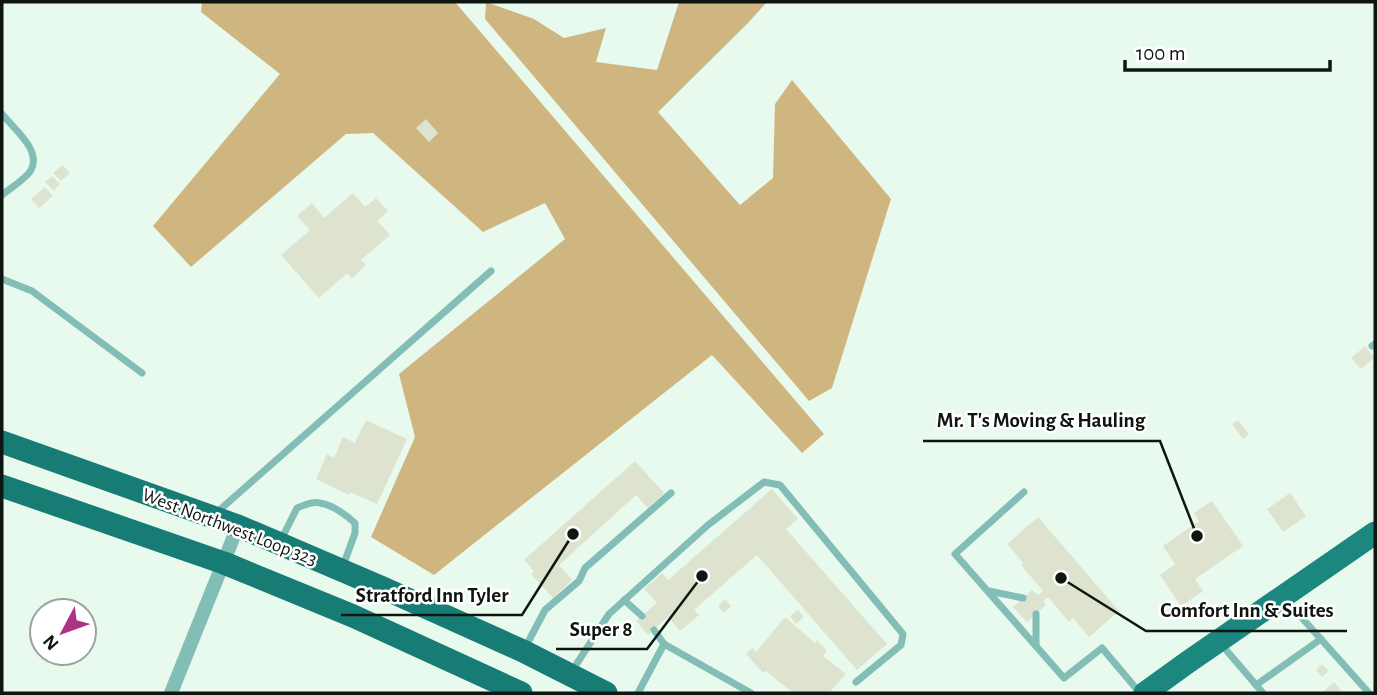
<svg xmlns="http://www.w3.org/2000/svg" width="1377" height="695" viewBox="0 0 1377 695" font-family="'Alegreya Sans',sans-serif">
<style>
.forest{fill:#cfb680}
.building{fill:#dee3d0}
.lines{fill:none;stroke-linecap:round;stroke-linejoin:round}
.service{stroke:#82bdb6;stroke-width:7}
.minor{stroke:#82bdb6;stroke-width:14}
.primary{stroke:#1b877f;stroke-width:23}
.trunk{stroke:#167c74;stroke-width:23}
.labels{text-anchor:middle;stroke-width:5;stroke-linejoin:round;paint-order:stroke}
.street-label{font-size:19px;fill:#0f1511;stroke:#fff}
.leader{fill:none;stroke:#0f1511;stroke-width:2.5}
.callout-dot{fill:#0f1511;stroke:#fff;stroke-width:2.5}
.callout-label{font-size:21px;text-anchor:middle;font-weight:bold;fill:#0f1511;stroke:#fff;stroke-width:5;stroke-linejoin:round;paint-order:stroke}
</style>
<rect width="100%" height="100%" fill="#e8faed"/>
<g class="forest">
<polygon points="202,2 455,2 824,434 802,453 712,355 434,575 371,537 415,437 399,374 565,239 545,203 483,232 373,133 346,134 191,267 153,226 280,74 201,12"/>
<polygon points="486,2 534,19 564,38 606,28 596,62 657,70 679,2 767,2 748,23 658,112 740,205 773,178 775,104 792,80 891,199 832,388 809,401 485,19"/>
</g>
<g class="building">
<polygon points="426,119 438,133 429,142 416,128"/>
<polygon points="62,165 70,173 61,181 53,173"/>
<polygon points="52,176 60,184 54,191 45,182"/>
<polygon points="45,187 53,196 39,208 31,199"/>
<polygon points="353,193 365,207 376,198 388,211 377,221 390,235 361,260 366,265 352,278 347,273 319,298 281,255 310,230 297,216 312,203 324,218"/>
<polygon points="1365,346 1374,358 1361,369 1351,358"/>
<polygon points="366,420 407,439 377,504 350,492 349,495 316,479 327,454 334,458 343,437 355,443"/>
<polygon points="1238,420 1249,434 1243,439 1232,424"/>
<polygon points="635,461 664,493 648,508 636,495 559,565 572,580 553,598 531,574 534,571 524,560"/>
<polygon points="772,489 798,519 786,529 887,644 857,670 757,555 694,610 699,615 680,631 668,617 648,635 636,621 657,603 644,589 662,573 668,580"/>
<polygon points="1290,493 1306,516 1283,532 1267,509"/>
<polygon points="1212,501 1243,546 1195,579 1203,591 1181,606 1160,575 1175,564 1163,546 1199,521 1194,513"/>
<polygon points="1038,517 1119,611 1089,637 1073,618 1069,622 1048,597 1043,601 1046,605 1027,622 1013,607 1032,590 1038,595 1043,591 1021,565 1023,563 1007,544"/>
<polygon points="725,599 731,606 724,613 718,606"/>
<polygon points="798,610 804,617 796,624 790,616"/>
<polygon points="785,617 815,643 817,640 827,651 823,656 846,674 829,693 793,693 766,671 763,673 746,654 752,648 756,652"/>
<polygon points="1322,664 1329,671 1322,677 1316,670"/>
<polygon points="1334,682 1343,693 1321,693"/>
</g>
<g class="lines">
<g class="service">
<path d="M 2,114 C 13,128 42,150 31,170 C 27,178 9,189 2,195"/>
<polyline points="2,279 32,291 142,373"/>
<polyline points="1372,346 1375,344"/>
<polyline points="1024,492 955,554 1064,678 1102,648 1140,693"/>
<polyline points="215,514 491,271"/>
<path d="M 281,540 L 297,508 C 304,505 313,501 320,503 C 333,505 346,515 355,523 L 355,533 L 343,566"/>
<polyline points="989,591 1023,598"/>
<polyline points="624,600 642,616"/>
<polyline points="1286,600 1369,693"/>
<polyline points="1036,614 1036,645"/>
<polyline points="654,630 664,644"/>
<polyline points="1221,644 1263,693"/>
<polyline points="525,648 545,610 579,581 585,568 671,493"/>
<polyline points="572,671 609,614 708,525 764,482 780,485 903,634 901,645 856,682"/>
<polyline points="1256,685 1321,639"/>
<polyline points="638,693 664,644 751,693"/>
</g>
<polyline class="minor" points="171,693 238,526"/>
<polyline class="primary" points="1145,693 1188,662 1375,533"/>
<g class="trunk">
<polyline points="2,442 238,526 383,588 523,651 606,693"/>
<polyline points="2,486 224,563 353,616 521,693"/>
</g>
</g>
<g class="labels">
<g class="street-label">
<text transform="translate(230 526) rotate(21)" y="7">West Northwest Loop 323</text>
</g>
</g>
<path class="leader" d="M1197 536L1160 441H923M573 534L522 615H341M1061 578L1146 631H1347M702 576L647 649H556"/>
<g class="callout-dot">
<circle cx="1197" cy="536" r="7"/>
<circle cx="573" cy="534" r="7"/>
<circle cx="1061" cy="578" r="7"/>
<circle cx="702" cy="576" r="7"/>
</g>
<g class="callout-label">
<text x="1041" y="427">Mr. T's Moving &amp; Hauling</text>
<text x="432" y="602">Stratford Inn Tyler</text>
<text x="1247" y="617">Comfort Inn &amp; Suites</text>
<text x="601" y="636">Super 8</text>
</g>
<rect width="1377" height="695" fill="none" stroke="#0f1511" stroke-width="7"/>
<g transform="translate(63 632) rotate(229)"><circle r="33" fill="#ffffff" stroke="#9fa1a0" stroke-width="2"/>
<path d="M0-5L12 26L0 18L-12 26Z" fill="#af3385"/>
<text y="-10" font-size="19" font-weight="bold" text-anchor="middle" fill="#0f1511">N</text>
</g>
<path d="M1125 60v10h205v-10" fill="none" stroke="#0f1511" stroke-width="3.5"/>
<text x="1136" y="60" font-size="21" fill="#0f1511" stroke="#ffffff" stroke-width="5" paint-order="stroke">100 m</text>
</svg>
